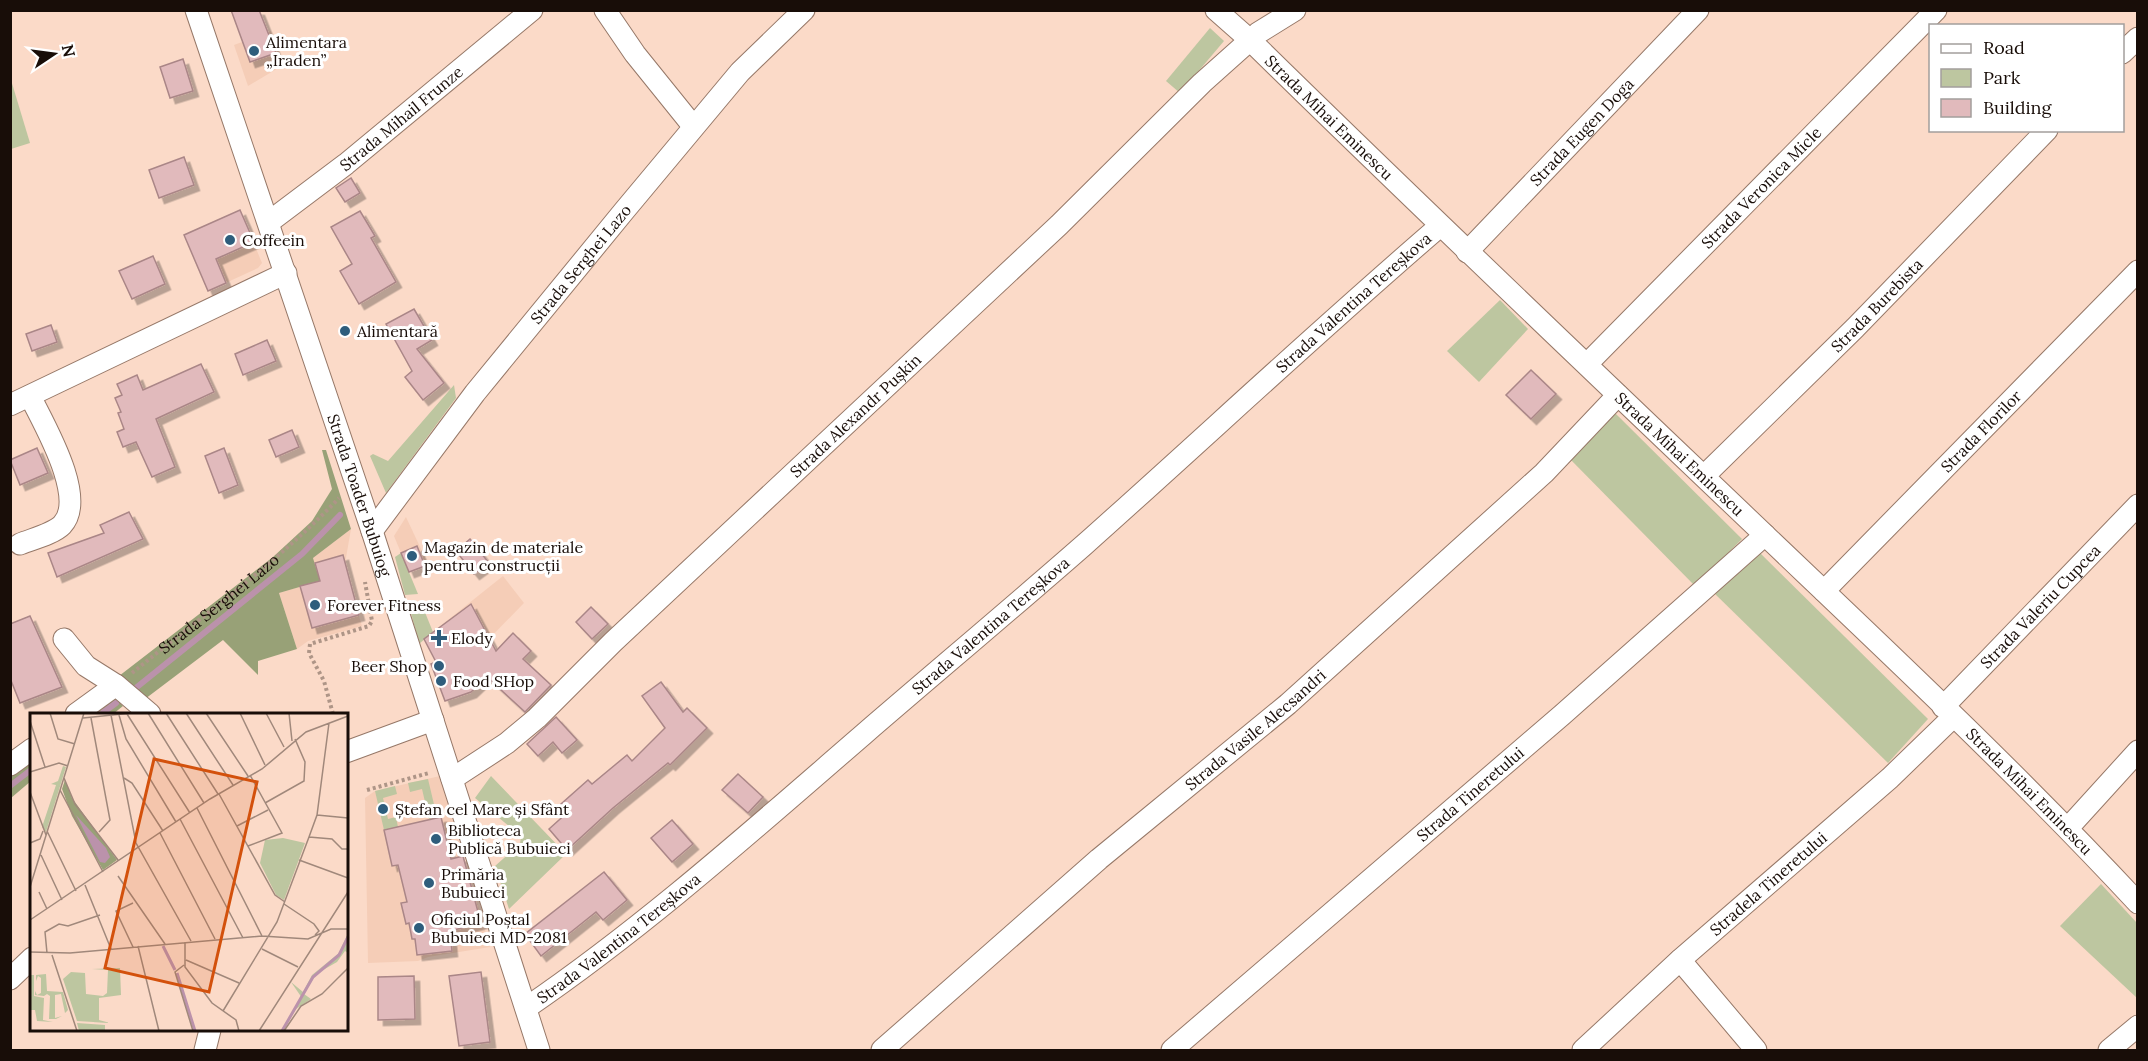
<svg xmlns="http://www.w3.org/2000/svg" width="2148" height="1061" viewBox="0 0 2148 1061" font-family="Lora,serif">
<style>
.built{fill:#f5cdb7}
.green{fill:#bdc6a0}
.forest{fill:#98a177}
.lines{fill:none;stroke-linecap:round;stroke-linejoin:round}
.stream{stroke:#bb92ab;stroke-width:6}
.building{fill:#e1babc;stroke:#aa8687;stroke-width:1.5;filter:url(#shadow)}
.minor-casing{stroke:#967868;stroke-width:23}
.path{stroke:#ae9587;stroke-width:4;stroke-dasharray:3 3;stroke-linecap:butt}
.minor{stroke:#fff;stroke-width:21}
.poi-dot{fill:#2e5d7c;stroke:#fff;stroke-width:2}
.labels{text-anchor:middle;stroke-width:6;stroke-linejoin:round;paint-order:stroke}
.poi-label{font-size:16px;fill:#180d08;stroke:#fff;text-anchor:start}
.street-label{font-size:16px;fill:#180d08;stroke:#fff}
.inset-river{fill:none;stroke:#bb92ab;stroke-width:3}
.inset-road{fill:none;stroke:#a0887b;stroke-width:1.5}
.view{fill:#d3510c;fill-opacity:0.15;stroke:#d3510c;stroke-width:3}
.inset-edge{fill:none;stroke:#180d08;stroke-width:3}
</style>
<defs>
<filter id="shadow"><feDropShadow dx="5.5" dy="5.5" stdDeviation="0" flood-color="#0004"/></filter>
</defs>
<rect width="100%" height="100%" fill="#fbdac8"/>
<g class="built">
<polygon points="271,31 285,64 248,86 234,45"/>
<polygon points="240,210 262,263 258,268 208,291 184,235"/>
<polygon points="406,517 428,564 409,572 394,536"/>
<polygon points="351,529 344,569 362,626 308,641 297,649 279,593 319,581 313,558"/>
<polygon points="503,576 524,603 483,645 436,662 424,639"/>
<polygon points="440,776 490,947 428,957 418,961 368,963 365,798 375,791"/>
</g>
<g class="green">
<polygon points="1210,28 1224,41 1180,93 1166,81"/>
<polygon points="11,80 30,143 11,149 10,149"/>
<polygon points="1500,300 1528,329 1479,382 1447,351"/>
<polygon points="454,385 456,398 386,493 370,456 373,454 388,461"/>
<polygon points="1615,413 1742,539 1695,586 1571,460"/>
<polygon points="1758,551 1928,719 1888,763 1713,592"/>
<polygon points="401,553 418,594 405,595 395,557"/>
<polygon points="422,605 433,632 419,644 411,613"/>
<polygon points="491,776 566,854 509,909 495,866 520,844 521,836 475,798"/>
<polygon points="428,779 437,817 429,819 422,789 410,792 408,783"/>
<polygon points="395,786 397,794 383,798 388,819 396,817 398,827 384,830 375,791"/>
<polygon points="2101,884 2137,923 2137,998 2060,926"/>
</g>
<g class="forest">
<polygon points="322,450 326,450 351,529 313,558 320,581 279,593 297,649 258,661 258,675 223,640 145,699 119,676 273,557 312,521 332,489"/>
<polygon points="111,694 123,706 113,714 84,714"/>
<polygon points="31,755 31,781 11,798 10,772"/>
</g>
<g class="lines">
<g class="stream">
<polyline points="137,687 302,554 340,515"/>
<polyline points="101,714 116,703"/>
<polyline points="10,786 32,769"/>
</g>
</g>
<g class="building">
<polygon points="231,10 259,10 276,53 250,62"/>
<polygon points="183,59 193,91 170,98 160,67"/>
<polygon points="184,157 194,185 159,198 149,170"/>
<polygon points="351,178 360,193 345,202 336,188"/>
<polygon points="240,210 254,242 216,259 226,283 208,291 184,235"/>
<polygon points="360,211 375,236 371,238 396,282 359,304 340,271 352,264 331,227"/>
<polygon points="153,256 165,284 132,299 119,271"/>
<polygon points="414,309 432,340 417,349 444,383 423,400 405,377 412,371 386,324"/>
<polygon points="51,325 57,342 32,351 26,334"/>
<polygon points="267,340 276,361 243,375 235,354"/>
<polygon points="201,364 214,392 156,419 175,467 152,477 136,442 123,447 117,432 124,429 118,413 121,412 115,398 122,395 117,384 137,375 143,390"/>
<polygon points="1531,370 1556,394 1531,419 1506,395"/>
<polygon points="292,430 299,447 276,457 269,440"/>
<polygon points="37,448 48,473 20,485 10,460"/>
<polygon points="224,448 238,485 219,493 205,456"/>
<polygon points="129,512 143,539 57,577 48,553 104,533 100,525"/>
<polygon points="470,539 489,563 474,574 456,551"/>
<polygon points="417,546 425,566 409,572 401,553"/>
<polygon points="343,555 359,615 312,628 300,586 320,581 315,563"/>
<polygon points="471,604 496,651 513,633 531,651 523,659 551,685 525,712 487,677 471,692 445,701 431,664 436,662 424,639"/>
<polygon points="591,607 608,624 592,639 576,622"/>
<polygon points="30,616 62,687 20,703 10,678 10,624"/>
<polygon points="661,682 683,712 687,708 707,728 670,765 668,763 613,808 567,850 549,829 569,811 561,804 588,780 592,784 627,755 632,761 665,728 642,696"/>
<polygon points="556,717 577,740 562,753 553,742 538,756 527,744"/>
<polygon points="738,774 763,797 748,813 722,790"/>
<polygon points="441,817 451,859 463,856 481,923 450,931 452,951 417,955 415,939 412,939 409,923 406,924 401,903 407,902 398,865 392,866 384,830"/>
<polygon points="672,820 693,844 672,862 651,838"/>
<polygon points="604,872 627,900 603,920 596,912 541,956 525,934"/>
<polygon points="481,972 490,1042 459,1046 449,976"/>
<polygon points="414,976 415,1019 378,1020 378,977"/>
</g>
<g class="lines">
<g class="minor-casing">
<g id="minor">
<path id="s2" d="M 196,10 L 372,531 L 539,1050"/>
<polyline points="605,10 635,54 693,126"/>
<path id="s3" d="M 1216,10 L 1250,40 C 1420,207 1593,371 1766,536 C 1892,656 2019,775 2138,903"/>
<polyline points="2122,53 2138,38"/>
<path id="s4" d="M 269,222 L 346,164 L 532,10"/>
<path id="s5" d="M 1467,252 L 1698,10"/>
<path id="s6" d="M 1587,364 L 1936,10"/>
<polyline points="10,405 286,273"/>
<path id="s7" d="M 1704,476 L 1855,328 L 2047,130"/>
<path id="s8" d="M 372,531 L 475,393 L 624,211 L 740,72 L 804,10"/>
<path d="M 20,544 C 32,539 53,534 62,525 C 88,498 43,423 30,396"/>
<path id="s9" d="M 1824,591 L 2138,271"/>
<polyline points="64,639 86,666 116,685"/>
<path id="s10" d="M 1943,707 L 2138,505"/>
<polyline points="76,714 116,685 150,714"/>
<polyline points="346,752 433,720"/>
<polyline points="10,765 32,749"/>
<path id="s11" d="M 452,779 L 507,743 L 537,718 L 613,642 L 1059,225 L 1202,83 L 1258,33 L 1295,10"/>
<polyline points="2068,828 2138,751"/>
<polyline points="1680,960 1756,1050"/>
<polyline points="10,979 32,958"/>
<path id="s12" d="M 526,1008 C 646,926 754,829 864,734 C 937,671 1011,609 1084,545 C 1203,439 1319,330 1440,226"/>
<polyline points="205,1050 210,1030"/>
<path id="s13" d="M 882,1050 L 1099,859 L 1288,704 L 1544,473 L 1618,395"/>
<path id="s14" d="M 1172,1050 L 1562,715 L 1765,535"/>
<path id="s15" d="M 1583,1050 L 1680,960 L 1890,778 L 1953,717"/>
<polyline points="2109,1050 2138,1026"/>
</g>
</g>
<g class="path">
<path id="s1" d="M 132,673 C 202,616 277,563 339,498"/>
<polyline points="333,714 324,681 309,653 310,644 369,626 372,621 365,582"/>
<polyline points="367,790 429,773"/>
</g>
<use href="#minor" class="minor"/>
</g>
<g class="poi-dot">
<circle cx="254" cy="51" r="6"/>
<circle cx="230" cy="240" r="6"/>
<circle cx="345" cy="331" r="6"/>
<circle cx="412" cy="556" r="6"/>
<circle cx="315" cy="605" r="6"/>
<path d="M436 629h6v6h6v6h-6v6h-6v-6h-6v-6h6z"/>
<circle cx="439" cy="666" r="6"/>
<circle cx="441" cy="681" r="6"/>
<circle cx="383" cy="809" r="6"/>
<circle cx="436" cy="839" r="6"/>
<circle cx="429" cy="883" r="6"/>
<circle cx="419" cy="928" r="6"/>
</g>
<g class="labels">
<g class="poi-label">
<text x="266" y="48">Alimentara<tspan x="266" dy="18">„Iraden”</tspan></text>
<text x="242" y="246">Coffeein</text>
<text x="357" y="337">Alimentară</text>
<text x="424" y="553">Magazin de materiale<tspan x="424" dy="18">pentru construcții</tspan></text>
<text x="327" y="611">Forever Fitness</text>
<text x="451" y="644">Elody</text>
<text x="427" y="672" text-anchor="end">Beer Shop</text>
<text x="453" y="687">Food SHop</text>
<text x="395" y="815">Ștefan cel Mare și Sfânt</text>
<text x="448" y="836">Biblioteca<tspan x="448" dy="18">Publică Bubuieci</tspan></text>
<text x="441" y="880">Primăria<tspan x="441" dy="18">Bubuieci</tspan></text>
<text x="431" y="925">Oficiul Poștal<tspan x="431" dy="18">Bubuieci MD-2081</tspan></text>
</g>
<g class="street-label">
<text dy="6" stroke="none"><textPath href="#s4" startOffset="168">Strada Mihail Frunze</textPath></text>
<text dy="6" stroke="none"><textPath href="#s3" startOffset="156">Strada Mihai Eminescu</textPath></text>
<text dy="6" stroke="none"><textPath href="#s5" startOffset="166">Strada Eugen Doga</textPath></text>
<text dy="6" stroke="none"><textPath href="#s6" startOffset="248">Strada Veronica Micle</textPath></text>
<text dy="6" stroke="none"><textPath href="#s8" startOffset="339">Strada Serghei Lazo</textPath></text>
<text dy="6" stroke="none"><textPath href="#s12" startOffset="1088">Strada Valentina Tereșkova</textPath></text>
<text dy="6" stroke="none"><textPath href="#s7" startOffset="243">Strada Burebista</textPath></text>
<text dy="6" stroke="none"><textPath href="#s11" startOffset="544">Strada Alexandr Pușkin</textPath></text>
<text dy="6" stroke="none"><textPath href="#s9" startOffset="224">Strada Florilor</textPath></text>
<text dy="6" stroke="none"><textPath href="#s3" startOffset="642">Strada Mihai Eminescu</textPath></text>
<text dy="6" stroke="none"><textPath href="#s2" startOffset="512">Strada Toader Bubuiog</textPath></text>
<text dy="6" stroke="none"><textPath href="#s1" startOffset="111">Strada Serghei Lazo</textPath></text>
<text dy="6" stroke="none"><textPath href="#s10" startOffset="140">Strada Valeriu Cupcea</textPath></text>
<text dy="6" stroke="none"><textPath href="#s12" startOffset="602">Strada Valentina Tereșkova</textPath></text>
<text dy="6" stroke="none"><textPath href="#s13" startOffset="492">Strada Vasile Alecsandri</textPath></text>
<text dy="6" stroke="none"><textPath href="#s3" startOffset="1128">Strada Mihai Eminescu</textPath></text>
<text dy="6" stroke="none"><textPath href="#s14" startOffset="393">Strada Tineretului</textPath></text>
<text dy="6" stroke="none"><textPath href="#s15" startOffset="249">Stradela Tineretului</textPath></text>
<text dy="6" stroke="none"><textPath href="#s12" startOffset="116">Strada Valentina Tereșkova</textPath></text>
</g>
</g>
<g transform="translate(30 713)">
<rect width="318" height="318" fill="#fbdac8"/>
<path d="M 33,53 L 36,54 L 16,119 L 12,114 L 26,72 L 21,71 L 28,68 ZM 253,125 L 275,130 L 254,187 L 246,182 L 230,150 L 235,127 ZM 318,220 L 318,240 L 315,238 L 307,249 L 286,261 L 274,281 L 281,286 L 266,296 L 251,318 L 272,285 L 261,269 L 273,279 L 282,262 L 309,240 ZM 90,255 L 91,282 L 69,285 L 69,307 L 80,310 L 47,308 L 33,266 L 41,259 L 55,260 L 56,281 L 73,283 L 77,280 L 78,257 L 62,256 ZM 16,261 L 17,278 L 33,279 L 38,297 L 35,300 L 31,281 L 25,282 L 25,305 L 32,303 L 26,306 L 19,306 L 20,283 L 17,281 L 14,283 L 5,282 L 5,278 L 7,282 L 11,280 L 11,265 L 8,263 L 6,268 L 6,262 ZM 0,262 L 4,262 L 4,283 L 14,285 L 13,307 L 23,309 L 7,308 L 5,297 L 0,297 ZM 47,310 L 75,312 L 75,318 L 49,318 Z" fill="#bdc6a0"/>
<path d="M 35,67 L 42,85 L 87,147 L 73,157 L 42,103 L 32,76 Z" fill="#98a177"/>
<path d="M 46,102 L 76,135 L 80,144 L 75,150 L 70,149 Z" fill="#bb92ab"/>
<path class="inset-river" d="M 133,233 L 145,257M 147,260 L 165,318M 252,318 L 283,264 L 309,242 L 318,224"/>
<path class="inset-road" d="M 20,0 L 28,26 L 45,31M 118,0 L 174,90M 136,0 L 188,81M 156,0 L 203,72M 176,0 L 218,63M 210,0 L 235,52M 236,0 L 254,34M 259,0 L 262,28M 97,1 L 160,100M 81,2 L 106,130 L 161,228M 89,2 L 96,26 L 146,109M 53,5 L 102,0M 61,5 L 80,107 L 69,119M 0,8 L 15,54M 0,59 L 29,50 L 38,53M 34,65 L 45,91 L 88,147M 94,65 L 102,70 L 133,118M 30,77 L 73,159M 0,79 L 16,122M 189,81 L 245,182 L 255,189M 235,90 L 274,68 L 275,49 L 265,26M 167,95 L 232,223M 287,102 L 318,105M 150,106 L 213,225M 207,113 L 238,97M 17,118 L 46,178M 130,120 L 185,226M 279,124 L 302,126 L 312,136 L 318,136M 0,130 L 10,126 L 13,118M 218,133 L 252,120 L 220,62M 11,142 L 32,187M 269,147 L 318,165M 88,163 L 135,231M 55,172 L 81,236M 0,174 L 54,0M 9,179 L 17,196M 254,191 L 284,211 L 289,218 L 285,222M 0,207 L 180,86 L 232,56 L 276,19 L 318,3M 155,229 L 155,254 L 182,290 L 206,307 L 209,318M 108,233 L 129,318M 103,234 L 86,198 L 103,190M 232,236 L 268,254M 0,239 L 40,240 L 232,223 L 278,226 L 301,216 L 318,216M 17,240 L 15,219 L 29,211 L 38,213 L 70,202M 22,242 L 47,318M 156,247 L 209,270M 154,252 L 145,259 L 163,318M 193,298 L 247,209 L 279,124 L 287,102 L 299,10M 229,318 L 318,179M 254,318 L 271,293 L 292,281 L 318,255"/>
<path class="view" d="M 124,46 L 227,69 L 179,279 L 75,255 Z"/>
<rect width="318" height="318" class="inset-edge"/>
</g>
<rect width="2148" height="1061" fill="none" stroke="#180d08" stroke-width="24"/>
<rect x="1929" y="24" width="195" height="108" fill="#ffffff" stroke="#a39e9c" stroke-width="1.5"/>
<rect x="1941" y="44" width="30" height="9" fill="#ffffff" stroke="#a39e9c" stroke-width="1.5"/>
<text x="1983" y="54" font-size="18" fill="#180d08">Road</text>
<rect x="1941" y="69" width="30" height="18" fill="#bdc6a0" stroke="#a39e9c" stroke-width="1.5"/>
<text x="1983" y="84" font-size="18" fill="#180d08">Park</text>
<rect x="1941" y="99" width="30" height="18" fill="#e1babc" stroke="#a39e9c" stroke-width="1.5"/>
<text x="1983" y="114" font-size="18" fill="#180d08">Building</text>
<g transform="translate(54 54) rotate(77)" stroke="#ffffff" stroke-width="4.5" paint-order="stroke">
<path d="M0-4.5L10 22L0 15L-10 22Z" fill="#180d08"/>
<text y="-9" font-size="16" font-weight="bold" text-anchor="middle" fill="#180d08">N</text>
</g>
</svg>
